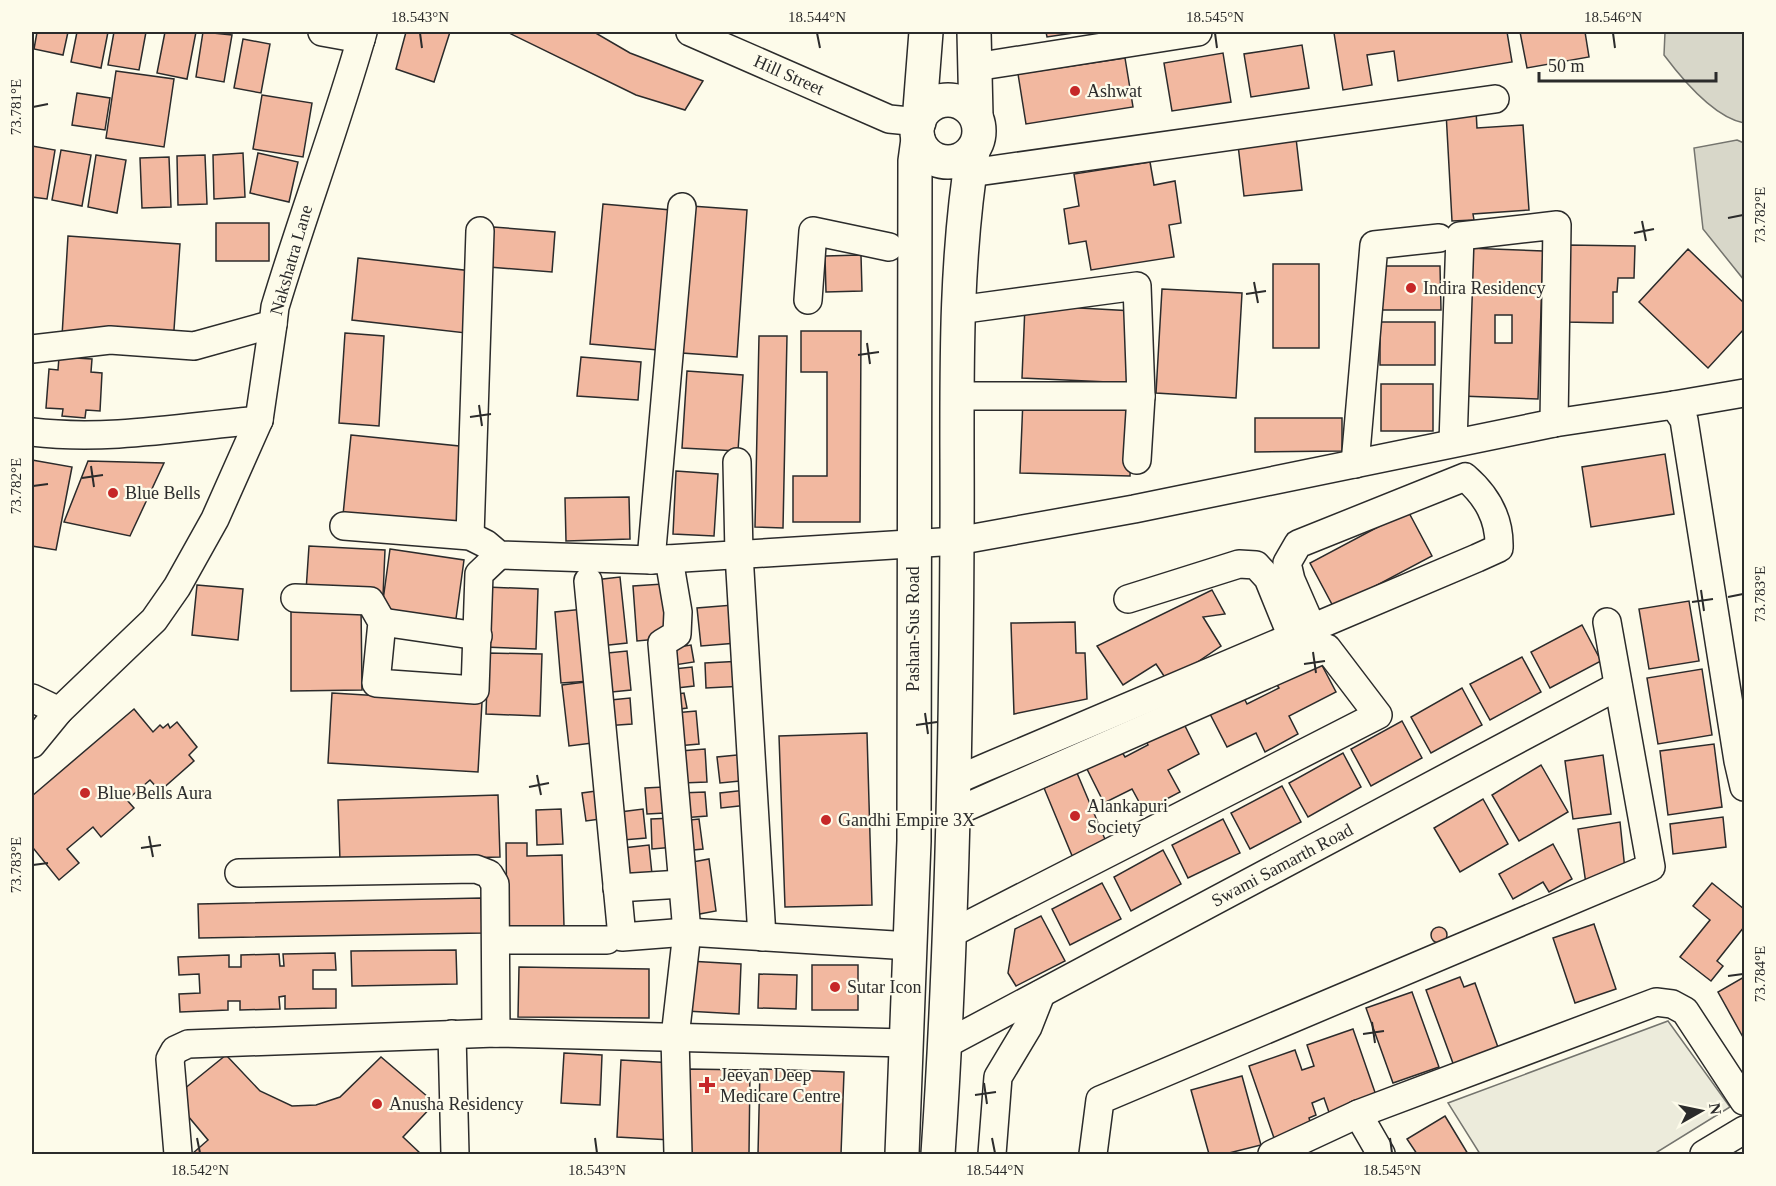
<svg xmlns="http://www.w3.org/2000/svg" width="1776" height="1186" viewBox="0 0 1776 1186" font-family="Georgia,serif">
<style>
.green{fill:#ecebdb;stroke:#74746e;stroke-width:1.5}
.water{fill:#d8d7c9;stroke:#74746e;stroke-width:1.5}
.building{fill:#f2b8a0;stroke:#2b2b2b;stroke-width:1.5;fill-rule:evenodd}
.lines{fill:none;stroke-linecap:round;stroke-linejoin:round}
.minor-casing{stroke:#2b2b2b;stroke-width:30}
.major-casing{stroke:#2b2b2b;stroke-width:36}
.minor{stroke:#fdfbea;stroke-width:27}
.major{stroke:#fdfbea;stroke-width:33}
.ticks{fill:none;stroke:#2b2b2b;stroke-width:2}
.poi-dot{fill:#c62828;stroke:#fdfbea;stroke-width:2}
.labels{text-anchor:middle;stroke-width:4.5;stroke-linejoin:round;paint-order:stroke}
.street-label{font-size:18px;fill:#2b2b2b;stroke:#fdfbea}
.poi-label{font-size:18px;fill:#2b2b2b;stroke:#fdfbea;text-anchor:start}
.neatline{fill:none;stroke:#2b2b2b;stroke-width:2}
.ticks-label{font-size:15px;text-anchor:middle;fill:#2b2b2b}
</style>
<rect width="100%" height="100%" fill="#fdfbea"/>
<polygon class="green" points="1668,1021 1730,1107 1654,1154 1480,1154 1448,1103"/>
<g class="water">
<path d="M 1665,32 L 1744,32 L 1744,123 C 1713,117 1682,79 1664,55 Z"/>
<polygon points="1737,140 1744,143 1744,280 1703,229 1694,148"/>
</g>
<g class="building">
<polygon points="37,32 68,32 63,55 34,49"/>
<polygon points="77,32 108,32 101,68 71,62"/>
<polygon points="114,32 146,32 139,70 108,65"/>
<polygon points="165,32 196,32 187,79 157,73"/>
<polygon points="203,32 232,35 224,82 196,77"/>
<polygon points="406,32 450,32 434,82 396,69"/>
<polygon points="507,32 594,32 630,53 703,81 685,110 636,95"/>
<polygon points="1046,32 1073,32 1073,33 1047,37"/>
<polygon points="1342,32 1507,32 1512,62 1398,81 1394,51 1367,55 1372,85 1343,90 1334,33"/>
<polygon points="1520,32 1585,32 1589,57 1527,68"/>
<polygon points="243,39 270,44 261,93 234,88"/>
<polygon points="1302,45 1309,88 1251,97 1244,54"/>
<polygon points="1223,53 1231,102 1172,111 1164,63"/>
<polygon points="1125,58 1133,107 1026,124 1018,74"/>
<polygon points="116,71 174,79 164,147 106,138"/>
<polygon points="77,93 110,98 105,130 72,125"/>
<polygon points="262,95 312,103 303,157 253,149"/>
<polygon points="1476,110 1477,128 1523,125 1529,210 1473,214 1474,220 1452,221 1446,112"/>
<polygon points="1296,138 1302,190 1244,196 1238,145"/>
<polygon points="32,146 55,150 47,199 32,197"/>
<polygon points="61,150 91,155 82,206 52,200"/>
<polygon points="243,153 245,197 214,199 213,155"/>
<polygon points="258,153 298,162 289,202 250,193"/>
<polygon points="96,155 126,160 117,213 88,207"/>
<polygon points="205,155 207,204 178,205 177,156"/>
<polygon points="169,157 171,207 142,208 140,158"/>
<polygon points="1150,162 1154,185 1175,181 1181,223 1169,225 1174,257 1091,270 1086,241 1069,244 1064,209 1079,206 1074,174"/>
<polygon points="603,204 671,210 658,350 590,344"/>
<polygon points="691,206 747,210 737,357 682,353"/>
<rect x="216" y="223" width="53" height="38"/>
<polygon points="493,227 555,232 552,272 489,267"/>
<polygon points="68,236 180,244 173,344 62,336"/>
<polygon points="1567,245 1635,246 1634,278 1618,278 1617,292 1613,292 1613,323 1565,322"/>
<path d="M 1466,248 L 1543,251 L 1538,399 L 1461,396 ZM 1495,315 L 1512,315 L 1512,343 L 1495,343 Z"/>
<polygon points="1688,249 1744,303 1744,329 1708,368 1639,302"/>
<polygon points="861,255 862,291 826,292 825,256"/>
<polygon points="358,258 472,271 466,333 352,320"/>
<rect x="1273" y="264" width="46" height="84"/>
<polygon points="1381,266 1440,266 1441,310 1381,310"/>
<polygon points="1162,289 1242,293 1236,398 1156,393"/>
<polygon points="1025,305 1134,311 1130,383 1022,378"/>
<rect x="1380" y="322" width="55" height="43"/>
<polygon points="801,331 861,331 860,522 793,522 793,476 827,476 827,372 801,372"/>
<polygon points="345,333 384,336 379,426 339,423"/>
<polygon points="759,336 787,336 783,528 755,527"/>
<polygon points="59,357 92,359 91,372 102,373 100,411 86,410 85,418 62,416 63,409 46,408 49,369 58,370"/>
<polygon points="581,357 641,362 638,400 577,396"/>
<polygon points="687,371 743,375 738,451 682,448"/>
<rect x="1381" y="384" width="52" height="47"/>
<polygon points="1023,399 1133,403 1130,476 1020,473"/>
<polygon points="1255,418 1342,418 1342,451 1255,452"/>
<polygon points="351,435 469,447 461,526 343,515"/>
<polygon points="1665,454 1674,514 1591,527 1582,467"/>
<polygon points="32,460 72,467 56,550 32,546"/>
<polygon points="88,461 164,463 130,536 64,522"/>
<polygon points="676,471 718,474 714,536 673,534"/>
<polygon points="629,497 630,539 566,541 565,498"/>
<polygon points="1408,511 1432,556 1334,608 1310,563"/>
<polygon points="309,546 385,550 383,596 306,591"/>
<polygon points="390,549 464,560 455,626 381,615"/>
<polygon points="620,577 627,643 600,646 594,580"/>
<polygon points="663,584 668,638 637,641 633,586"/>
<polygon points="197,585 243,589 238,640 192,635"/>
<polygon points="486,587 538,589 536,649 484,647"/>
<polygon points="1212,590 1225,614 1203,617 1221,646 1168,682 1156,664 1123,685 1097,646"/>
<polygon points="1689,601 1699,661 1649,669 1639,609"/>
<polygon points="291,605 361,605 362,690 291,691"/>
<polygon points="733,605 737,643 701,646 697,608"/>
<polygon points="584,609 591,681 561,683 555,612"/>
<polygon points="1075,622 1076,653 1085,653 1087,699 1014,714 1011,623"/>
<polygon points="1582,625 1601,661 1550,688 1531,652"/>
<polygon points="691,645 694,662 668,666 665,649"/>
<polygon points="627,651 631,690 602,693 598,654"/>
<polygon points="488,653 542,654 540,716 486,714"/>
<polygon points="1316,654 1336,692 1289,716 1298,734 1265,752 1256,733 1227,747 1208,710 1241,692 1247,704 1279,688 1272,677"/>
<polygon points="1522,657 1541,692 1490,720 1470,684"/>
<polygon points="743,661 745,686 706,688 705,663"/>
<polygon points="692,667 694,686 668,689 665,670"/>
<polygon points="1702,669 1712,735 1658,744 1647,678"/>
<polygon points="593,681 600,742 569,746 562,685"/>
<polygon points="1462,688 1482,725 1431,753 1411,717"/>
<polygon points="332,693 482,702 478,772 328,763"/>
<polygon points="684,693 687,708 673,710 670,695"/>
<polygon points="630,698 632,724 604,726 601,701"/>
<polygon points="134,709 153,732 160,725 163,728 168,724 170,728 177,722 197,747 189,755 194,761 160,791 150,780 127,800 134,808 101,837 93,827 67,849 79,863 59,880 34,849 32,851 32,796"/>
<polygon points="696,711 699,744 677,746 674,713"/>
<polygon points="1180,716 1199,754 1168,770 1180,792 1144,811 1132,789 1104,803 1085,765 1119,747 1125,757 1148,745 1143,735"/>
<polygon points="1402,721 1422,758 1371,786 1351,749"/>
<polygon points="867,733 872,905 785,907 779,736"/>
<polygon points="1714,744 1722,807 1668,815 1660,751"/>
<polygon points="705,749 707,782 682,783 680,751"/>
<polygon points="1343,753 1361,787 1308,817 1289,783"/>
<polygon points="747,754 750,780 720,783 717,757"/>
<polygon points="1603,755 1611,814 1573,819 1565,761"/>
<polygon points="1541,765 1568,812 1519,841 1492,795"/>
<polygon points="1077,773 1107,844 1073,858 1044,788"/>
<polygon points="1282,786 1301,822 1250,849 1231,813"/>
<polygon points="664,787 665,813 647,814 645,788"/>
<polygon points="603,790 607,818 586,821 582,793"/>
<polygon points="746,790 748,805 721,808 720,793"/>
<polygon points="705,792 707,816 682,818 680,793"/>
<polygon points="498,795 500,857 340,861 338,800"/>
<polygon points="1483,799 1508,844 1460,872 1434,828"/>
<polygon points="561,809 563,844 537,845 536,810"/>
<polygon points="643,809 646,838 623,840 620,812"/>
<polygon points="1723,817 1726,847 1673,854 1670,824"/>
<polygon points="673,818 675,847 652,849 651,819"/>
<polygon points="699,819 703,849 684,851 681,821"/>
<polygon points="1223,819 1240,853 1188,878 1172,845"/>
<polygon points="1620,822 1625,870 1586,884 1578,829"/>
<polygon points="506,843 527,843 527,856 562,855 564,926 507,927"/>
<polygon points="1553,844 1572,879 1549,892 1543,882 1513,899 1499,874"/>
<polygon points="649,845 652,874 627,877 623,848"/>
<polygon points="1163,850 1181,884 1131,911 1114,877"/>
<polygon points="709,859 716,911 694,915 687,863"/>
<polygon points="1102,883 1121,919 1070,945 1052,909"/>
<polygon points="1712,883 1744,909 1744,927 1717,961 1723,966 1711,981 1680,957 1710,920 1693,906"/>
<polygon points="481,898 482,933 199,938 198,904"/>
<polygon points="1041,916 1065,961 1016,986 1008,973 1015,929"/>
<polygon points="1594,924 1616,989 1575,1003 1553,938"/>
<circle cx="1439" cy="935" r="8"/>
<polygon points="456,950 457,984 352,986 351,951"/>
<polygon points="335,953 336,970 313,970 313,989 336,989 336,1008 285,1009 285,996 279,997 280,1009 240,1010 240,1001 228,1001 228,1010 180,1012 179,994 200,993 199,974 179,975 178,957 229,955 229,967 241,967 241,955 279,954 280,966 284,966 283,954"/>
<polygon points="688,961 741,964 739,1014 686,1011"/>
<rect x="812" y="965" width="46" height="45"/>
<polygon points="519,967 649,969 649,1018 518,1017"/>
<polygon points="759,974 797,975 796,1009 758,1008"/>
<polygon points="1460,977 1464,987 1475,983 1499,1050 1454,1066 1426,990"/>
<polygon points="1744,977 1744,1039 1718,992"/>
<polygon points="1412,992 1439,1067 1393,1083 1366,1008"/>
<polygon points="1353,1029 1378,1101 1331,1118 1324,1098 1312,1103 1316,1115 1309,1118 1311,1125 1274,1138 1249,1066 1295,1050 1302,1070 1314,1066 1307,1045"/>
<polygon points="564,1053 602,1055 600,1105 561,1103"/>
<polygon points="226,1055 260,1091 292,1106 316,1105 340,1097 381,1057 435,1103 403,1137 421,1154 192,1154 208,1140 173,1098"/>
<polygon points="621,1060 675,1063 671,1140 617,1137"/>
<polygon points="688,1069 750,1070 749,1154 687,1154"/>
<polygon points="760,1069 844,1072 841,1154 758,1154"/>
<polygon points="1242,1076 1261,1145 1225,1154 1209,1154 1191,1090"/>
<polygon points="1445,1116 1468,1154 1417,1154 1407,1139"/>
</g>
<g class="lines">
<g class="minor-casing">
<g id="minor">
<polyline points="322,32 361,39"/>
<polyline points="690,32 889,119 919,122"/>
<polyline points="975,67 1198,32"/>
<polyline points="970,173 1495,99"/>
<polyline points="808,300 813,231 889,247"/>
<polyline points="958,310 1137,286 1141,396 1137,460"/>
<path d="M 32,349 L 110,340 L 194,346 L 273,324 L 275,307 C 303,214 337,124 363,32"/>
<polyline points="958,396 1141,396"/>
<polyline points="1674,405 1744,393"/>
<path d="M 32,432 C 107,441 183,427 259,420"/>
<polyline points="1453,443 1460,236 1557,225 1554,423"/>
<polyline points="737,462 739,554 762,937"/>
<polyline points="1355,464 1374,245 1439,238"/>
<polyline points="344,526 470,536 486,544 499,555 651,560 957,541 1134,509 1554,423 1674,405 1684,420 1738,761 1744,787"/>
<polyline points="470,536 480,231"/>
<polyline points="669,559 678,612 677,634 662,643 687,932 675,1037 678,1154"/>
<polyline points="651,560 682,207"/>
<polyline points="588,581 622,937 687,932 910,946"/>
<polyline points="295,598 370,601 382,622 376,683 475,690 479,574 499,555"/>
<polyline points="1128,599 1239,564 1256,565 1268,578 1292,637"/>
<polyline points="382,622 478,636"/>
<polyline points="32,698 59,711"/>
<polyline points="32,744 59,711 154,620 177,587 215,519 259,420 273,324"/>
<path d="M 952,782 L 984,768 L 1292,637 L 1312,628 L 1477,558 L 1499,548 C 1500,518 1487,496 1465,477 L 1298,544 L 1287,563 L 1291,580 L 1312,628"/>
<polyline points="239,873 476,869 489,874 495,884 496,1033"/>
<polyline points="617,888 682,884"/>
<polyline points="950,934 1378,715 1327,648 953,813"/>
<polyline points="496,940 607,940"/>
<polyline points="452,1034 455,1154"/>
<polyline points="946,1044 1618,686"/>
<polyline points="1358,1114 1381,1154"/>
<polyline points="178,1154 170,1059 175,1050 188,1044 496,1033 907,1043"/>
<polyline points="992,1154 998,1077 1028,1027 1041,994"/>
<polyline points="1093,1154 1100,1100 1651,867 1607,622"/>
<polyline points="1272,1154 1358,1114 1656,1002 1672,1004 1685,1011 1744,1101"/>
<polyline points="1704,1154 1744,1130"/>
</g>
</g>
<g class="major-casing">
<g id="major">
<polyline points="974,32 976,116"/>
<circle cx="948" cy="131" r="31"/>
<polyline points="919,122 926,32"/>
<polyline points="902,1154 914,841 915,161 918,139"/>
<path d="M 938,1154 C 952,950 956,744 957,539 C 958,410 952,279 973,151"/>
</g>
</g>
<use href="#minor" class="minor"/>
<use href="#major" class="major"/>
</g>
<path class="ticks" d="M 420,33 L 422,48M 817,33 L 820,48M 1215,33 L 1217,48M 1613,33 L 1615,48M 33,107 L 48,104M 1728,218 L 1743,215M 1642,221 L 1646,241M 1634,233 L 1654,229M 1254,282 L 1258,303M 1246,294 L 1266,291M 867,343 L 870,364M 858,355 L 879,352M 479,405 L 482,426M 470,417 L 491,414M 91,466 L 94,487M 82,478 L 103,475M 33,486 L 48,484M 1701,590 L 1704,611M 1728,597 L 1743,594M 1692,602 L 1713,599M 1313,652 L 1316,673M 1304,664 L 1325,661M 925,713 L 928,734M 916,725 L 937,722M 537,775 L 541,795M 529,787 L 549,783M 149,836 L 153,857M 141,848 L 161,845M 33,865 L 48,863M 1728,976 L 1743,974M 1372,1022 L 1375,1043M 1363,1034 L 1384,1031M 984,1083 L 987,1104M 975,1095 L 996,1092M 197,1138 L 200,1153M 595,1138 L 597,1153M 992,1138 L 995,1153M 1390,1138 L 1392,1153"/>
<g class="poi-dot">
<circle cx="1075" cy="91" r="6"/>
<circle cx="1411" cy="288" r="6"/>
<circle cx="113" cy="493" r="6"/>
<circle cx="85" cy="793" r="6"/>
<circle cx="1075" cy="816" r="6"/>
<circle cx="826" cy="820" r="6"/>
<circle cx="835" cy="987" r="6"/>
<path d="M704 1076h6v6h6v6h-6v6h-6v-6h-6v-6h6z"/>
<circle cx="377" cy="1104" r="6"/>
</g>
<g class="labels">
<g class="street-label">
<text transform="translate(789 75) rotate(24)" y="6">Hill Street</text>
<text transform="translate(291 260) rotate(-74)" y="6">Nakshatra Lane</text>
<text transform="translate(913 629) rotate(-90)" y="6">Pashan-Sus Road</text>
<text transform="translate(1282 865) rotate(-28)" y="6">Swami Samarth Road</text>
</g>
<g class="poi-label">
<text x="1087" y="97">Ashwat</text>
<text x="1423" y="294">Indira Residency</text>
<text x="125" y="499">Blue Bells</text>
<text x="97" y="799">Blue Bells Aura</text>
<text x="1087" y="812">Alankapuri<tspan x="1087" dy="21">Society</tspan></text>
<text x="838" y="826">Gandhi Empire 3X</text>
<text x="847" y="993">Sutar Icon</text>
<text x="720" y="1081">Jeevan Deep<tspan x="720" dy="21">Medicare Centre</tspan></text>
<text x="389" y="1110">Anusha Residency</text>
</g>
</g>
<rect width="1776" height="1186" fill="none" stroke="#fdfbea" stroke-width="66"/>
<g transform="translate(1701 1111) rotate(81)" stroke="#fdfbea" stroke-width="4.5" paint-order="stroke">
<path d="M0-4.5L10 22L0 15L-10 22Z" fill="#2b2b2b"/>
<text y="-9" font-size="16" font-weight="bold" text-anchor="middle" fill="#2b2b2b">N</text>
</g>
<path d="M1539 72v9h177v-9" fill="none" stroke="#2b2b2b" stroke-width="3"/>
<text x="1548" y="72" font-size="18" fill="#2b2b2b" stroke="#fdfbea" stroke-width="4.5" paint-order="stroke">50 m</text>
<rect x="33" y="33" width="1710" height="1120" class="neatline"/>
<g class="ticks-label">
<text x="420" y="22">18.543°N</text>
<text x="817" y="22">18.544°N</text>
<text x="1215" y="22">18.545°N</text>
<text x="1613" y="22">18.546°N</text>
<text transform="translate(16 107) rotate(-90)" y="5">73.781°E</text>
<text transform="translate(1760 215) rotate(-90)" y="5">73.782°E</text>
<text transform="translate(16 486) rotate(-90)" y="5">73.782°E</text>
<text transform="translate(1760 594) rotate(-90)" y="5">73.783°E</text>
<text transform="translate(16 865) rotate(-90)" y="5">73.783°E</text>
<text transform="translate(1760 974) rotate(-90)" y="5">73.784°E</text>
<text x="200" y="1175">18.542°N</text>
<text x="597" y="1175">18.543°N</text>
<text x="995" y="1175">18.544°N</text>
<text x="1392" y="1175">18.545°N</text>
</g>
</svg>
